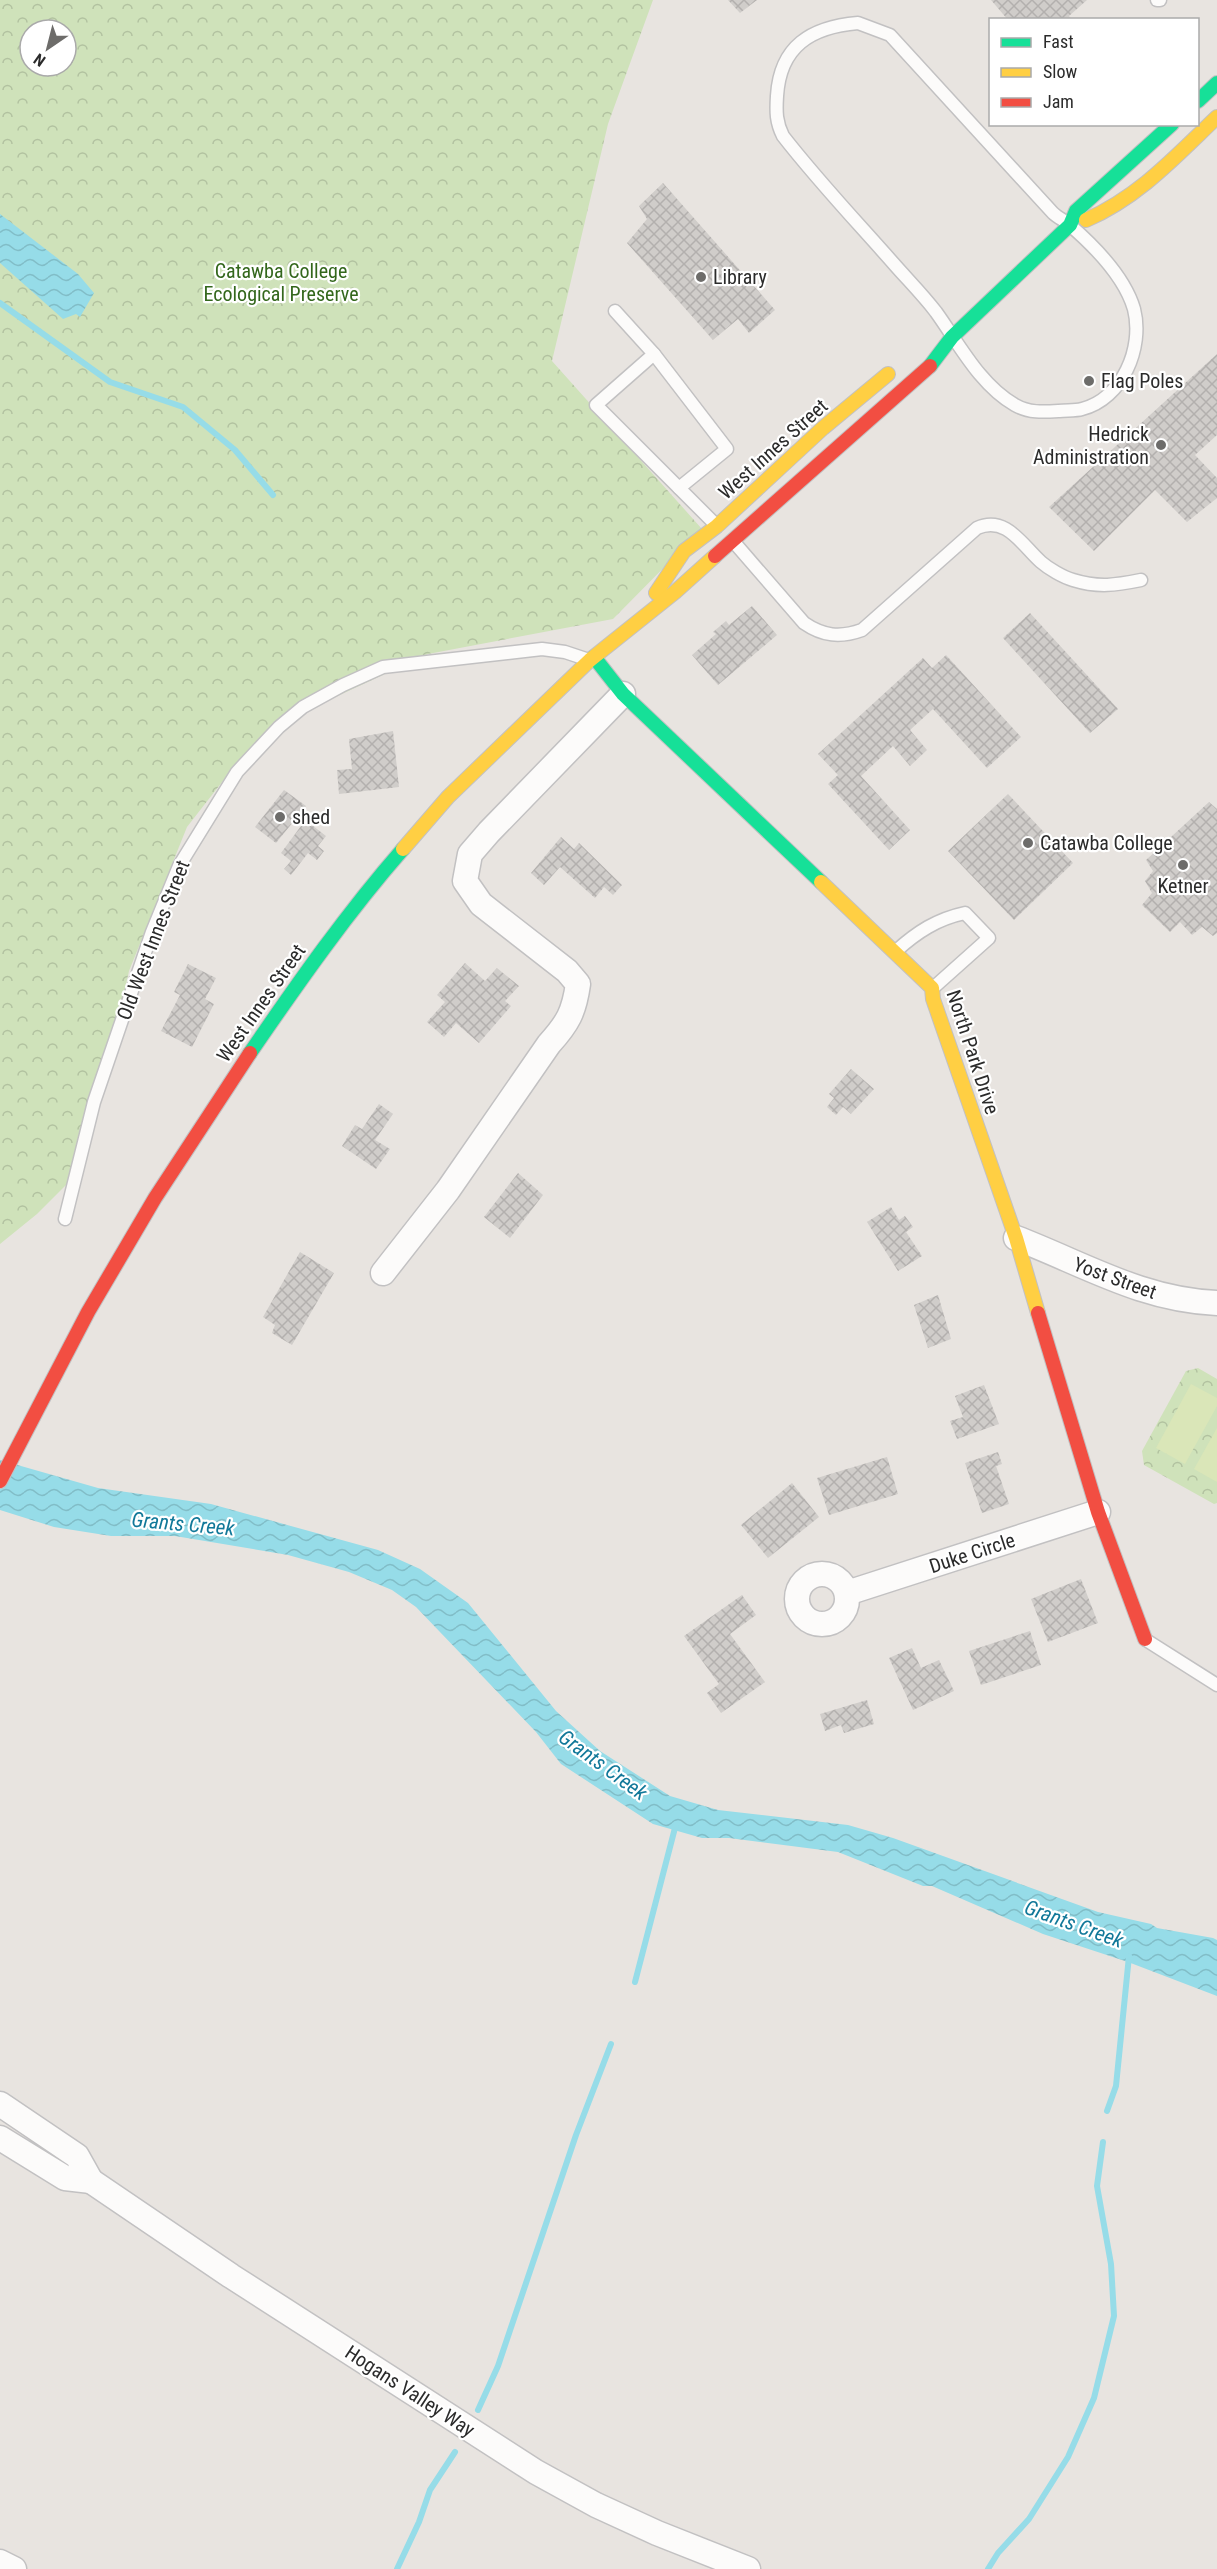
<svg xmlns="http://www.w3.org/2000/svg" width="1217" height="2569" viewBox="0 0 1217 2569" font-family="'Roboto Condensed',sans-serif">
<style>
.park{fill:url(#park-crowns);fill-rule:evenodd}
.pitch{fill:#dae6b8}
.water{fill:url(#water-waves)}
.lines{fill:none;stroke-linecap:round;stroke-linejoin:round}
.stream{stroke:#96dce8;stroke-width:6}
.building{fill:url(#building-cross-hatch)}
.lane-casing{stroke:#c2c1c2;stroke-width:15}
.street-casing{stroke:#c2c1c2;stroke-width:27}
.fast-casing{stroke:#c2c1c2;stroke-width:16}
.slow-casing{stroke:#c2c1c2;stroke-width:16}
.jam-casing{stroke:#c2c1c2;stroke-width:16}
.lane{stroke:#fcfbfa;stroke-width:12}
.street{stroke:#fcfbfa;stroke-width:24}
.fast{stroke:#16e098;stroke-width:14}
.slow{stroke:#ffcf43;stroke-width:14}
.jam{stroke:#f24e42;stroke-width:14}
.poi-dot{fill:#6d6c6a;stroke:#fff;stroke-width:2}
.labels{text-anchor:middle;stroke-width:4.5;stroke-linejoin:round;paint-order:stroke}
.park-label{font-size:20px;fill:#33671c;stroke:#fff}
.poi-label{font-size:20px;fill:#2b2b2b;stroke:#fff;text-anchor:start}
.street-label{font-size:20px;fill:#2b2b2b;stroke:#fff}
.water-label{font-size:21px;font-style:italic;fill:#117899;stroke:#fff}
</style>
<defs>
<pattern id="park-crowns" width="20" height="18" patternUnits="userSpaceOnUse" patternTransform="scale(1.5)"><rect width="20" height="18" fill="#cfe2ba"/><path d="M2 6a3 3 0 1 1 6 0M12 15a3 3 0 1 1 6 0" fill="none" stroke="#b2c2a0"/></pattern>
<pattern id="water-waves" width="16" height="10" patternUnits="userSpaceOnUse" patternTransform="scale(1.5)"><rect width="16" height="10" fill="#96dce8"/><path d="M0 5q4-4 8 0t8 0" fill="none" stroke="#81bdc7"/></pattern>
<pattern id="building-cross-hatch" width="8" height="8" patternUnits="userSpaceOnUse" patternTransform="scale(1.5)"><rect width="8" height="8" fill="#d0cdca"/><path d="M0 0l8 8M0 8l8-8" fill="none" stroke="#b3b0ae"/></pattern>
</defs>
<rect width="100%" height="100%" fill="#e8e4e0"/>
<g class="park">
<path d="M 0,0 L 653,0 L 608,124 L 552,361 L 702,529 L 613,619 L 428,654 L 301,713 L 240,759 L 187,827 L 129,971 L 96,1117 L 68,1183 L 37,1214 L 0,1244 ZM 30,30 L 66,30 L 66,66 L 30,66 Z"/>
<polygon points="1198,1368 1217,1379 1217,1503 1214,1504 1144,1465 1142,1451 1186,1371"/>
</g>
<g class="pitch">
<polygon points="1191,1384 1217,1398 1217,1406 1185,1464 1156,1448"/>
<polygon points="1217,1428 1217,1482 1194,1469"/>
</g>
<g class="water">
<polygon points="0,214 78,274 94,293 80,317 76,314 63,319 0,263"/>
<polygon points="0,1460 98,1488 211,1504 378,1550 420,1569 468,1603 556,1711 600,1751 670,1796 718,1810 848,1825 893,1838 1098,1912 1151,1924 1157,1928 1213,1938 1217,1940 1217,1996 1128,1962 1043,1934 932,1886 923,1886 838,1852 729,1838 702,1838 653,1824 561,1764 536,1732 416,1607 392,1590 349,1572 288,1555 175,1536 111,1536 54,1527 0,1510"/>
</g>
<g class="lines">
<g class="stream">
<polyline points="0,303 110,382 183,407 235,450 273,495"/>
<polyline points="635,1982 676,1824"/>
<polyline points="1107,2111 1116,2086 1129,1956"/>
<polyline points="478,2410 498,2366 576,2135 611,2044"/>
<polyline points="397,2569 419,2522 430,2490 455,2452"/>
<polyline points="988,2569 998,2553 1029,2519 1068,2457 1094,2398 1114,2316 1111,2264 1097,2186 1103,2142"/>
</g>
</g>
<g class="building">
<polygon points="728,0 757,0 740,13"/>
<polygon points="991,0 1087,0 1069,16 1072,20 1008,20"/>
<polygon points="663,183 775,310 749,333 738,319 713,340 627,243 647,219 639,206"/>
<polygon points="1217,354 1217,435 1195,455 1217,478 1217,498 1187,522 1155,490 1094,551 1049,507"/>
<polygon points="752,606 777,635 718,685 692,655 716,634 713,632 726,621 729,625"/>
<polygon points="1030,613 1118,709 1090,733 1003,638"/>
<polygon points="946,655 1021,737 987,768 933,709 910,730 927,750 910,766 893,746 861,776 910,830 889,850 828,784 838,775 818,754 923,658 932,668"/>
<polygon points="393,731 399,787 339,794 337,770 352,769 349,739"/>
<polygon points="284,790 306,806 276,843 255,827"/>
<polygon points="1008,794 1073,863 1014,920 948,851"/>
<polygon points="1209,802 1217,809 1217,933 1213,936 1202,927 1192,935 1180,922 1170,932 1142,905 1152,893 1145,881 1153,871 1146,860"/>
<polygon points="301,826 313,826 326,836 318,846 324,851 317,860 308,853 291,875 284,869 291,861 281,853"/>
<polygon points="561,837 574,849 579,843 622,885 613,895 604,887 595,898 560,867 544,885 531,873"/>
<polygon points="465,963 485,981 497,968 519,986 505,1001 511,1006 479,1043 456,1023 444,1037 427,1022 445,1002 437,995"/>
<polygon points="188,964 216,978 205,999 214,1004 192,1047 161,1031 180,995 174,992"/>
<polygon points="851,1069 874,1089 851,1114 843,1107 836,1115 827,1107 834,1098 829,1094"/>
<polygon points="379,1104 393,1114 375,1140 390,1149 376,1169 342,1146 355,1125 362,1129"/>
<polygon points="518,1173 543,1195 510,1238 484,1217"/>
<polygon points="891,1207 899,1220 905,1216 913,1227 906,1232 922,1256 898,1271 867,1222"/>
<polygon points="300,1252 334,1273 292,1345 272,1333 275,1325 263,1317"/>
<polygon points="938,1295 951,1339 928,1348 914,1305"/>
<polygon points="984,1385 999,1424 957,1439 950,1421 963,1417 955,1396"/>
<polygon points="998,1452 1002,1464 996,1466 1009,1504 982,1513 965,1463"/>
<polygon points="887,1457 898,1494 829,1515 817,1478"/>
<polygon points="792,1483 819,1517 768,1558 741,1525"/>
<polygon points="1081,1579 1098,1623 1048,1642 1031,1599"/>
<polygon points="742,1595 756,1615 730,1634 765,1682 721,1713 707,1693 719,1684 684,1636"/>
<polygon points="1030,1631 1041,1665 981,1685 969,1651"/>
<polygon points="912,1648 921,1668 939,1660 954,1691 913,1710 889,1658"/>
<polygon points="867,1700 874,1724 844,1733 841,1725 825,1731 820,1714"/>
</g>
<g class="lines">
<g class="lane-casing">
<g id="lane">
<polyline points="1157,0 1160,0"/>
<path d="M 858,23 L 890,35 L 1053,213 C 1058,218 1066,221 1071,226 C 1095,247 1125,278 1134,309 C 1144,348 1122,399 1082,409 C 1075,411 1066,410 1059,411 C 1043,412 1029,413 1015,405 C 980,385 959,344 936,312 C 923,295 908,280 894,264 C 857,222 818,181 783,136 C 776,122 776,112 777,96 C 780,46 811,27 858,23 Z"/>
<polyline points="615,311 654,354 596,405 716,525"/>
<polyline points="654,354 727,449 679,488"/>
<path d="M 733,541 L 804,623 C 823,636 840,638 862,630 L 977,528 C 1006,515 1022,545 1041,562 C 1049,569 1063,577 1073,580 C 1099,588 1116,585 1141,580"/>
<path d="M 896,951 C 917,932 937,919 965,913 L 989,938 L 933,988"/>
<polyline points="65,1219 94,1102 152,932 179,866 237,772 279,727 303,707 343,685 383,667 542,649 565,652 586,659"/>
<polyline points="1146,1640 1217,1685"/>
</g>
</g>
<g class="street-casing">
<g id="street">
<path d="M 1016,1238 C 1084,1264 1142,1300 1217,1303"/>
<path d="M 383,1273 L 448,1190 L 549,1044 C 568,1023 574,1012 578,984 L 567,971 L 481,904 L 465,881 L 470,854 L 489,832 L 623,694"/>
<circle cx="822" cy="1599" r="25"/>
<polyline points="847,1593 1098,1512"/>
<polyline points="0,2104 77,2156 91,2181 65,2178 0,2138"/>
<polyline points="91,2181 231,2276 536,2472 596,2505 657,2533 748,2569"/>
<polyline points="0,2562 14,2569"/>
</g>
</g>
<g class="fast-casing">
<g id="fast">
<polyline points="1198,101 1217,83"/>
<polyline points="930,366 952,337 1070,225 1076,211 1172,124"/>
<polyline points="594,657 623,694 821,882"/>
<path d="M 250,1053 C 298,983 347,913 403,849"/>
</g>
</g>
<g class="slow-casing">
<g id="slow">
<path d="M 1086,220 C 1139,197 1176,156 1217,117"/>
<polyline points="656,593 684,551 717,526 823,428 888,374"/>
<polyline points="403,849 448,797 590,660 675,592 715,556"/>
<polyline points="821,882 932,988 933,999 1016,1238 1038,1313"/>
</g>
</g>
<g class="jam-casing">
<g id="jam">
<polyline points="715,556 930,366"/>
<polyline points="1038,1313 1098,1512 1145,1639"/>
<polyline points="0,1481 88,1312 155,1198 250,1053"/>
</g>
</g>
<use href="#lane" class="lane"/>
<use href="#street" class="street"/>
<use href="#fast" class="fast"/>
<use href="#slow" class="slow"/>
<use href="#jam" class="jam"/>
</g>
<g class="poi-dot">
<circle cx="701" cy="277" r="6"/>
<circle cx="1089" cy="381" r="6"/>
<circle cx="1161" cy="445" r="6"/>
<circle cx="280" cy="817" r="6"/>
<circle cx="1028" cy="843" r="6"/>
<circle cx="1183" cy="865" r="6"/>
</g>
<g class="labels">
<g class="park-label">
<text x="281" y="278">Catawba College<tspan x="281" dy="23">Ecological Preserve</tspan></text>
</g>
<g class="poi-label">
<text x="713" y="284">Library</text>
<text x="1101" y="388">Flag Poles</text>
<text x="1149" y="441" text-anchor="end">Hedrick<tspan x="1149" dy="23">Administration</tspan></text>
<text x="292" y="824">shed</text>
<text x="1040" y="850">Catawba College</text>
<text x="1183" y="893" text-anchor="middle">Ketner</text>
</g>
<g class="street-label">
<text transform="translate(773 449) rotate(-42)" y="7">West Innes Street</text>
<text transform="translate(153 940) rotate(-69)" y="7">Old West Innes Street</text>
<text transform="translate(261 1003) rotate(-55)" y="7">West Innes Street</text>
<text transform="translate(973 1052) rotate(72)" y="7">North Park Drive</text>
<text transform="translate(1115 1278) rotate(20)" y="7">Yost Street</text>
<text transform="translate(972 1553) rotate(-18)" y="7">Duke Circle</text>
<text transform="translate(410 2391) rotate(33)" y="7">Hogans Valley Way</text>
</g>
<g class="water-label">
<text transform="translate(183 1524) rotate(5)" y="7">Grants Creek</text>
<text transform="translate(603 1765) rotate(36)" y="7">Grants Creek</text>
<text transform="translate(1074 1924) rotate(20)" y="7">Grants Creek</text>
</g>
</g>
<rect x="989" y="18" width="210" height="108" fill="#ffffff" stroke="#aaaaaa" stroke-width="1.5"/>
<rect x="1001" y="38" width="30" height="9" fill="#16e098" stroke="#aaaaaa" stroke-width="1.5"/>
<text x="1043" y="48" font-size="18" fill="#2b2b2b">Fast</text>
<rect x="1001" y="68" width="30" height="9" fill="#ffcf43" stroke="#aaaaaa" stroke-width="1.5"/>
<text x="1043" y="78" font-size="18" fill="#2b2b2b">Slow</text>
<rect x="1001" y="98" width="30" height="9" fill="#f24e42" stroke="#aaaaaa" stroke-width="1.5"/>
<text x="1043" y="108" font-size="18" fill="#2b2b2b">Jam</text>
<g transform="translate(48 48) rotate(215)"><circle r="28" fill="#ffffff" stroke="#aaaaaa" stroke-width="1.5"/>
<path d="M0-4.5L10 22L0 15L-10 22Z" fill="#6d6c6a"/>
<text y="-9" font-size="16" font-weight="bold" text-anchor="middle" fill="#2b2b2b">N</text>
</g>
</svg>
